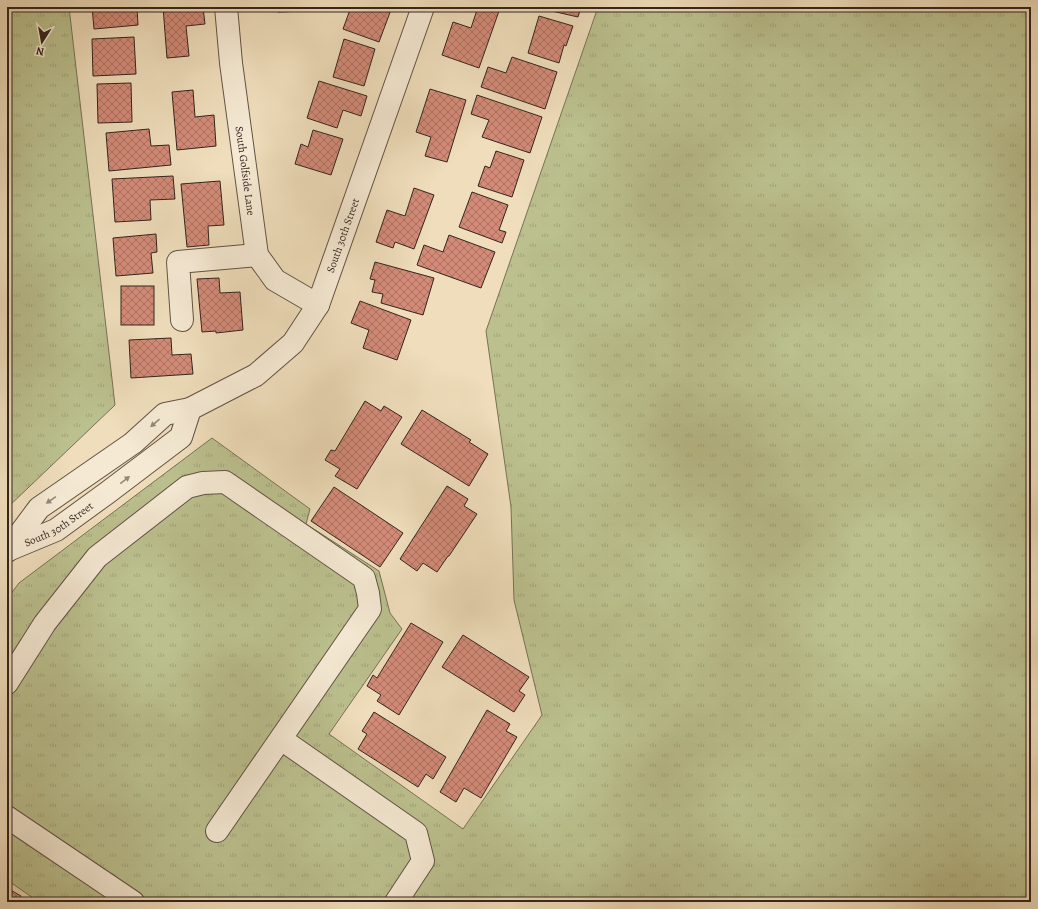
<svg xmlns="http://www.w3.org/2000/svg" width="1038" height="909" viewBox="0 0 1038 909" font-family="Alegreya,serif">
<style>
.grass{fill:url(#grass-tufts);stroke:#787256}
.building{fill:url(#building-cross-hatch);stroke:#34241e}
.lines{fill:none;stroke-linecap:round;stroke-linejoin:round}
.minor-casing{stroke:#635245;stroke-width:24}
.minor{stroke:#f5e9d3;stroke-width:22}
.oneway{fill:#948678}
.labels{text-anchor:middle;stroke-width:4;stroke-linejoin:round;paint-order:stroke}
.street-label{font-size:11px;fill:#34241e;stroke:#f5e9d3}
</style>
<defs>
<pattern id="grass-tufts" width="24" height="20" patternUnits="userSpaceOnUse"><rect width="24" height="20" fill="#bbc08e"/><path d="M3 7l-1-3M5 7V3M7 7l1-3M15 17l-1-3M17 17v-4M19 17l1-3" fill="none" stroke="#a1a57a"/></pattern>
<pattern id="building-cross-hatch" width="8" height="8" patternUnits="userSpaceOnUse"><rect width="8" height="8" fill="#d38b78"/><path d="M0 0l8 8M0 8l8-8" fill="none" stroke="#ac7162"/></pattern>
</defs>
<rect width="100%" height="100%" fill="#efddbb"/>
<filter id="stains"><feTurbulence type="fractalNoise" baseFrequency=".005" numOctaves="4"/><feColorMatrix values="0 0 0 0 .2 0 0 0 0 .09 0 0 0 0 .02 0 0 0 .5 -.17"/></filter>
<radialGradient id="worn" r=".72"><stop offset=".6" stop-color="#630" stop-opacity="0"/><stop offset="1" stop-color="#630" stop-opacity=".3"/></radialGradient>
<g class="grass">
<polygon points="7,7 69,7 115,405 7,508"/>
<polygon points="598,7 1031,7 1031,902 39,902 7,880 7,599 19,583 212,438 310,509 306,524 379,571 390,613 402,629 329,734 463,829 542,715 514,600 511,507 486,331"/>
</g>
<g class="building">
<polygon points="92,7 137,7 138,25 94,29"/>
<polygon points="163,7 203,7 205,24 186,26 189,56 167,58"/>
<polygon points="278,7 308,7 308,11 278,12"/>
<polygon points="351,7 392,7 379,42 343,29"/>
<polygon points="478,7 487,7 499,11 479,68 442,55 453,22 471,28"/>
<polygon points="544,7 581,7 578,17 543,9"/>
<polygon points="539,16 573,26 566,46 564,45 559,63 528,53"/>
<polygon points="134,37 136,74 93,76 92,39"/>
<polygon points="344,39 375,49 364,86 333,77"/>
<polygon points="512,57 557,72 545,109 481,87 488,67 506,73"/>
<polygon points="319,81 367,96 361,116 343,110 337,128 307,118"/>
<polygon points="131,83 132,122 98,123 97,84"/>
<polygon points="430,89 466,100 447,162 425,156 431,137 416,132"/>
<polygon points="193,90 195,117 214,115 216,146 177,150 172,92"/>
<polygon points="477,95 542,117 530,153 482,137 489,120 471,114"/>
<polygon points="149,129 151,146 169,145 171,165 109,171 106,133"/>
<polygon points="313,130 343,139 331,175 295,164 301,144 308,147"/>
<polygon points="496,151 524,160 512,197 478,186 485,166 490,168"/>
<polygon points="173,176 175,199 150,200 151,220 115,222 112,179"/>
<polygon points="220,181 224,225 208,226 209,245 187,247 181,184"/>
<polygon points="414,188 434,195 414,249 395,242 393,248 376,242 387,210 405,216"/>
<polygon points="472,192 508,205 499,230 506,232 502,243 459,227"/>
<polygon points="156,234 157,252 151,253 153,273 116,276 113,238"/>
<polygon points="449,235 495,252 481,288 417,265 424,245 443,252"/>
<polygon points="375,262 434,278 423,315 381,303 383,294 372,292 375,280 370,279"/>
<polygon points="219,278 220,293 240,292 243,330 216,333 216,331 202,332 197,279"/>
<rect x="121" y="286" width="33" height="39"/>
<polygon points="360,301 411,320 397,360 363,348 369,330 351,323"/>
<polygon points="171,338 172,355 191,354 193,374 131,378 129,340"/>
<polygon points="365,401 381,411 384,406 402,417 357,489 335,476 340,469 325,460 331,450 335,451"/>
<polygon points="422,410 471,440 469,442 488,454 469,486 401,444"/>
<polygon points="447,486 468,499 464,506 477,514 449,556 448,556 437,572 423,563 417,571 400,559"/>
<polygon points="334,487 403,533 380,567 311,521"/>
<polygon points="411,623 443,642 399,715 377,701 381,695 367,686 373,675 377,678"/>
<polygon points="463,635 529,677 519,691 525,695 514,712 442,667"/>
<polygon points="487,710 510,724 506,731 517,737 481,798 464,788 456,802 440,792"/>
<polygon points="374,712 446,757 433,779 426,774 418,787 358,749 367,734 362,731"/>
<polygon points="7,888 21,896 17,902 7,902"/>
</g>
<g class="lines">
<g class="minor-casing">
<g id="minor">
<path id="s1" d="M 226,7 L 231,63 L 257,255 L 275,280 L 318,305"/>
<polyline points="182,320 178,262 257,255"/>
<path id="s2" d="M 8,550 L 56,530 L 107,493 L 181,437 L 190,409"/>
<path id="s3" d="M 7,551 L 39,508 L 133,443 L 165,414 L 190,409 L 256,375 L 293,343 L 318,305 L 423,7"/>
<polyline points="7,683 45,623 97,557 187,487 203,483 225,482 364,578 368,593 370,609 217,831"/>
<polyline points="281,739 416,833 423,861 396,902"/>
<polyline points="7,817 133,902"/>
</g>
</g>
<use href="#minor" class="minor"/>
</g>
<defs><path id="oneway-solid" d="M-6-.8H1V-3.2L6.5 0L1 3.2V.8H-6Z"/></defs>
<g class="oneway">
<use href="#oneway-solid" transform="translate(155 423) rotate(139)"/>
<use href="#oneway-solid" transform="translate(125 480) rotate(-38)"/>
<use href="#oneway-solid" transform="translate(51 500) rotate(145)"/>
</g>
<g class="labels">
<g class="street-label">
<text dy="4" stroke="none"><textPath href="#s1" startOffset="165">South Golfside Lane</textPath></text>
<text dy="4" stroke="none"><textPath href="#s3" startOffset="479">South 30th Street</textPath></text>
<text dy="4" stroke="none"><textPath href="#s2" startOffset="57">South 30th Street</textPath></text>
</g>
</g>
<rect width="1038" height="909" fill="none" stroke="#efddbb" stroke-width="24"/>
<rect x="8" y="8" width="1022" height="893" fill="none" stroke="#34241e" stroke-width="2"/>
<rect x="12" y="12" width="1014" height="885" fill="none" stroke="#34241e"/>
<g transform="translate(42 42) rotate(191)" stroke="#f5e9d3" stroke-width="3" paint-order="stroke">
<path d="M0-3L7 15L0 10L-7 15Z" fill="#34241e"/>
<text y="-6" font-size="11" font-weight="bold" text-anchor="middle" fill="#34241e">N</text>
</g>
<rect width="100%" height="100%" filter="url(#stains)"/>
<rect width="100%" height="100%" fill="url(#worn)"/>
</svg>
